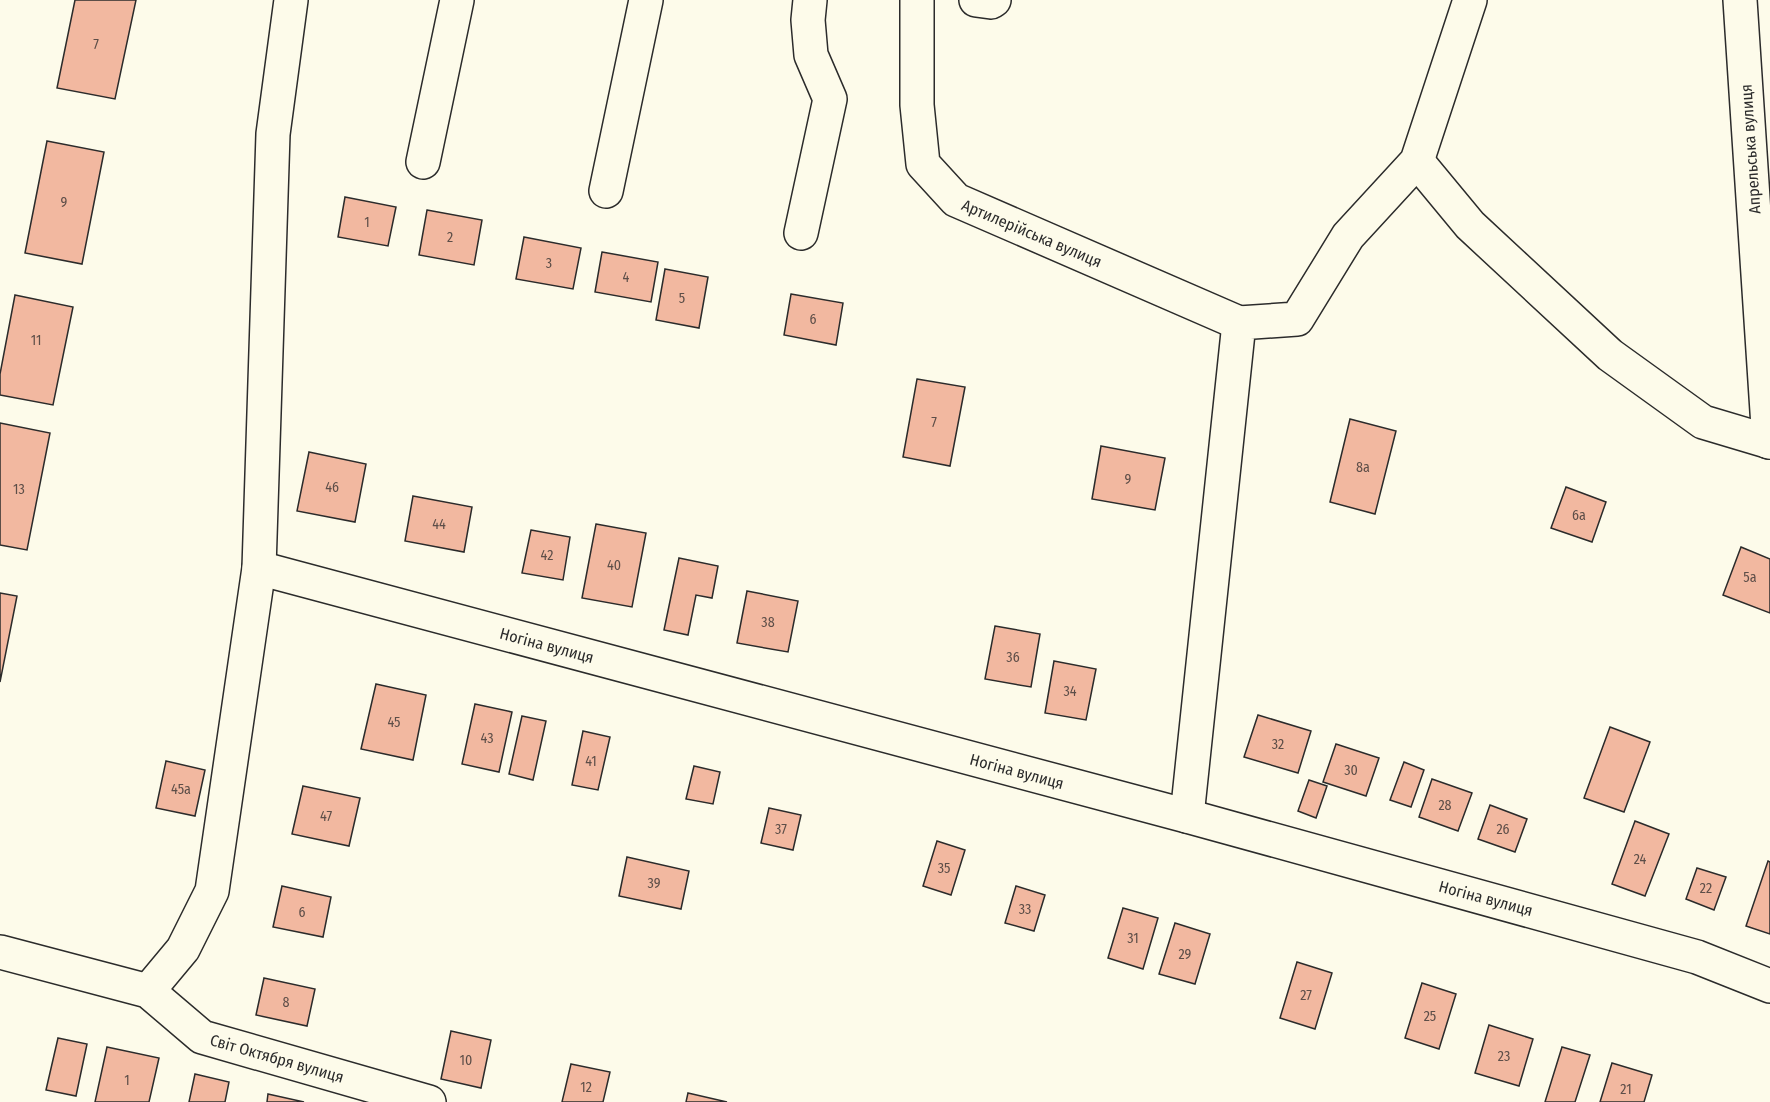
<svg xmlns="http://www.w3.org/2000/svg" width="1770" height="1102" viewBox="0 0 1770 1102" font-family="'Fira Sans Condensed',sans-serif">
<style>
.building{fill:#f2b8a0;stroke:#2b2b2b;stroke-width:1.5}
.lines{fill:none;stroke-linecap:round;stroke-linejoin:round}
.minor-casing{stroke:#2b2b2b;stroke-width:36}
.minor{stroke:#fdfbea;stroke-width:33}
.labels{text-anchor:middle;stroke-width:4.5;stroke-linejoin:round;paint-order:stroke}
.number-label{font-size:14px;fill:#5d4e48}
.street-label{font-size:16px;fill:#2b2b2b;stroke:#fdfbea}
</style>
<rect width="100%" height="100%" fill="#fdfbea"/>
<g class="building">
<polygon points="75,0 136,0 115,99 57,88"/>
<polygon points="47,141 104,152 82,264 25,253"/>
<polygon points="345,197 396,207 388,246 338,237"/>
<polygon points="427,210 482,220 474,265 419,255"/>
<polygon points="524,237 581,248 573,289 516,279"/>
<polygon points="602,252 658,262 651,302 595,292"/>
<polygon points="665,269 708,277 699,328 656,320"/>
<polygon points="791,294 843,303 836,345 784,335"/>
<polygon points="15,295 73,307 53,405 0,395 0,374"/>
<polygon points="917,379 965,387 950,466 903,457"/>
<polygon points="1350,419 1396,431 1375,514 1330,502"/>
<polygon points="0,423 50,433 27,550 0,545"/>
<polygon points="1101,446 1165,458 1155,510 1092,499"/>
<polygon points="309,452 366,464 355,522 297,511"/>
<polygon points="1566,487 1606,502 1592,542 1551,528"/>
<polygon points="413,496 472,507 464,552 405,541"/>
<polygon points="596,524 646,533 632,607 582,598"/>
<polygon points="531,530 570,537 563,580 522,573"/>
<polygon points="1741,547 1770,559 1770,613 1723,595"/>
<polygon points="679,558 718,566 712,598 696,595 688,635 664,630"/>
<polygon points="747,591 798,601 788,652 737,643"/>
<polygon points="0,593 17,596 0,682"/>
<polygon points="995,626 1040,634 1031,687 985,679"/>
<polygon points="1054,661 1096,669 1086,720 1045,713"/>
<polygon points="376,684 426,695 413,760 361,749"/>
<polygon points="475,704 512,712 499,772 462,764"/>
<polygon points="1258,715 1311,731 1298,773 1244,757"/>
<polygon points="522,716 546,721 533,780 509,774"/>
<polygon points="1610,727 1650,742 1624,812 1584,798"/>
<polygon points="583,731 610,737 598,790 572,785"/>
<polygon points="1336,744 1379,758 1366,796 1323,782"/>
<polygon points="166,761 205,770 195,816 156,808"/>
<polygon points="1404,762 1424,770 1411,807 1390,800"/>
<polygon points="694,766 720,772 713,804 686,799"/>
<polygon points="1432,779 1472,793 1458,831 1419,817"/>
<polygon points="1309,780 1327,786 1316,818 1298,811"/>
<polygon points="303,786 360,798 349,846 292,834"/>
<polygon points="1490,805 1527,819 1515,852 1478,839"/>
<polygon points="769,808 801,815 793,850 761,843"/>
<polygon points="1635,821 1669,834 1645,896 1612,884"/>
<polygon points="937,841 965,850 951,895 923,886"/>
<polygon points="627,857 689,871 681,909 619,896"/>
<polygon points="1768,861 1770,862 1770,934 1746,926"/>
<polygon points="1697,868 1726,877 1714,910 1686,899"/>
<polygon points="282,886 331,897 323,937 273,927"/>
<polygon points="1016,886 1045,895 1034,931 1005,923"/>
<polygon points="1123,908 1158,918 1143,969 1108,958"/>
<polygon points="1175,923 1210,934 1195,984 1159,974"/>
<polygon points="1297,962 1332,973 1315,1029 1280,1018"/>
<polygon points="264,978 315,989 307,1026 256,1015"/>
<polygon points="1422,983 1456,994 1439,1049 1405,1038"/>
<polygon points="1489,1025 1533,1039 1519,1086 1475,1073"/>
<polygon points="451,1031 491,1040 481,1088 441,1079"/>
<polygon points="58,1038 87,1044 76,1096 46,1090"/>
<polygon points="107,1047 159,1058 149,1102 95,1102"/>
<polygon points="1562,1047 1590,1055 1575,1102 1545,1102"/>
<polygon points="1612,1063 1652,1075 1644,1102 1600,1102"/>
<polygon points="571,1064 610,1072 603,1102 562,1102"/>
<polygon points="195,1074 229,1082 225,1102 189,1102"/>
<polygon points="688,1093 727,1102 686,1102"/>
<polygon points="268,1094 304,1102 267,1102"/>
</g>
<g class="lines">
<g class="minor-casing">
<g id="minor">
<polyline points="917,0 917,105 923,164 956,200 1239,323"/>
<polyline points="976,0 991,2 994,0"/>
<polyline points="1740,0 1769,442"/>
<polyline points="1417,161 1470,225 1610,355 1703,422 1770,442"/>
<polyline points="423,162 457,0"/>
<polyline points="606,191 646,0"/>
<polyline points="801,233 830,99 811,55 808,20 810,0"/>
<polyline points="259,568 1187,816 1697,957 1770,986"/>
<polyline points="1187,816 1239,323 1297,319 1348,236 1417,161 1470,0"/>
<polyline points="0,952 148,991 202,1037 429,1102"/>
<polyline points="148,991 183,949 212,891 259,568 273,134 291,0"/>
</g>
</g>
<use href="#minor" class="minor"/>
</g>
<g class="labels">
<g class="number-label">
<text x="96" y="49">7</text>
<text x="64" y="207">9</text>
<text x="367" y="227">1</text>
<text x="450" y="242">2</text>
<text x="549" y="268">3</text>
<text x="626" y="282">4</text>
<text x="682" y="303">5</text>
<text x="813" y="324">6</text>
<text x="36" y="345">11</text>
<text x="934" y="427">7</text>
<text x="1363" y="472">8а</text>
<text x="1128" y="484">9</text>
<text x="332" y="492">46</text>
<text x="19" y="494">13</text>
<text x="1579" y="520">6а</text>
<text x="439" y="529">44</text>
<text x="547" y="560">42</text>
<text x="614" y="570">40</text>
<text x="1750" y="582">5а</text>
<text x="768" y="627">38</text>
<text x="1013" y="662">36</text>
<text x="1070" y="696">34</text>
<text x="394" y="727">45</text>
<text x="487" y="743">43</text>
<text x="1278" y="749">32</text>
<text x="591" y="766">41</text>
<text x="1351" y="775">30</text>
<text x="181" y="794">45а</text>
<text x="1445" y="810">28</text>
<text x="326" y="821">47</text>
<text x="781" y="834">37</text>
<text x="1503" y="834">26</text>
<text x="1640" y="864">24</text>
<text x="944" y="873">35</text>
<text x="654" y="888">39</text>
<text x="1706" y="893">22</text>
<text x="1025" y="914">33</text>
<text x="302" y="917">6</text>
<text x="1133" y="943">31</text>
<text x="1185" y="959">29</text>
<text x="1306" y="1000">27</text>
<text x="286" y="1007">8</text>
<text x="1430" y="1021">25</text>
<text x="1504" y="1061">23</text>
<text x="466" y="1065">10</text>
<text x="127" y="1085">1</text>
<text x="586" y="1092">12</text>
<text x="1626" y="1094">21</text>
</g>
<g class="street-label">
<text transform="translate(1750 149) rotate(-94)" y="6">Апрельська вулиця</text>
<text transform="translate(1032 233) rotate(23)" y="6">Артилерійська вулиця</text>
<text transform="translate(547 645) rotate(15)" y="6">Ногіна вулиця</text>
<text transform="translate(1017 771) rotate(15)" y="6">Ногіна вулиця</text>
<text transform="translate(1486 898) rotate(15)" y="6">Ногіна вулиця</text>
<text transform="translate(277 1058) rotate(16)" y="6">Світ Октября вулиця</text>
</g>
</g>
</svg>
